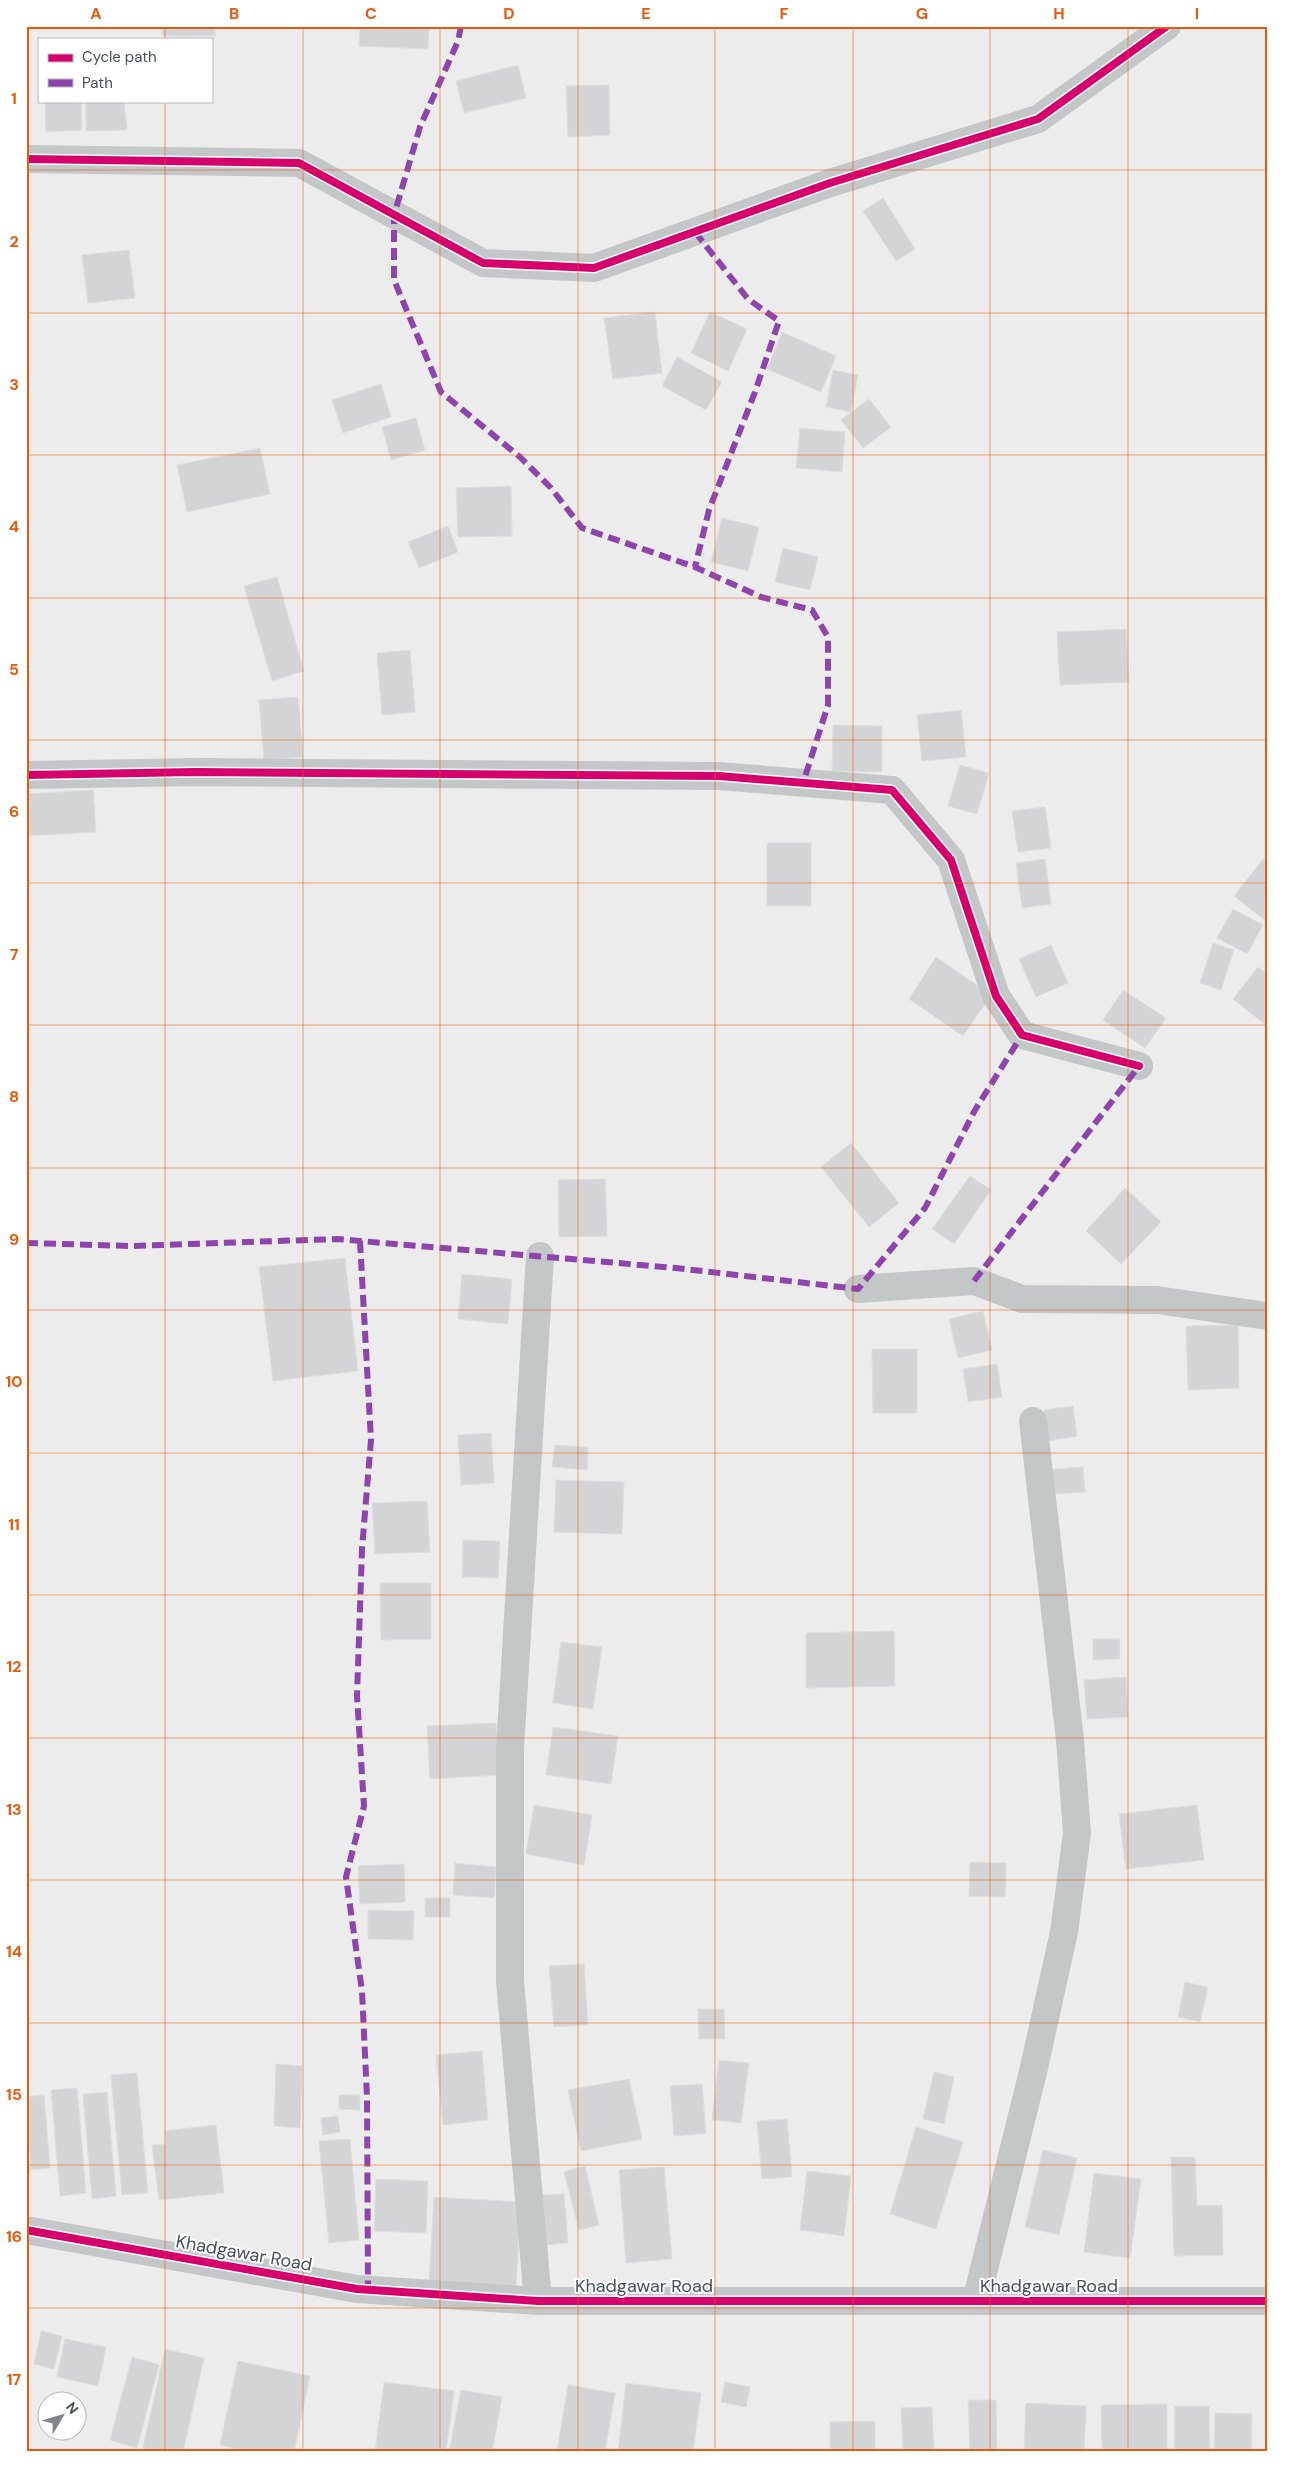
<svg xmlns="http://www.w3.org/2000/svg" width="1293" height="2478" viewBox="0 0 1293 2478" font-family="'DM Sans',sans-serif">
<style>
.building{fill:#d3d4d5;stroke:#dededf}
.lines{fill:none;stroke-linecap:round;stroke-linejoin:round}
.minor{stroke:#c3c7c8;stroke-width:28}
.quiet{stroke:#8e44ad;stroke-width:6;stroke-dasharray:12 6;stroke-linecap:butt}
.cycleway-casing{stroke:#fff;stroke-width:11}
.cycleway{stroke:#d6006c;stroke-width:8}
.grid{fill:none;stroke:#e8590c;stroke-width:1;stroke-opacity:0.55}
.labels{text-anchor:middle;stroke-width:4;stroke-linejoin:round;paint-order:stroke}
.street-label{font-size:18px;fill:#455057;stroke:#fff}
.neatline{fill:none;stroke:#e8590c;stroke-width:2}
.grid-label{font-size:16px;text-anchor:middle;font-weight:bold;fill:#e8590c}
</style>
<rect width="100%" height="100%" fill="#edecec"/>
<g class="building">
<rect x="162" y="26" width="53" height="10"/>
<polygon points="360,26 429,26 428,49 359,46"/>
<polygon points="518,65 526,98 464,113 456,81"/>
<polygon points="609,85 610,135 568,137 566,86"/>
<polygon points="45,101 81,101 82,130 46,132"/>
<polygon points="86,101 124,101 127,130 86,131"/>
<polygon points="883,198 915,249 896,261 863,211"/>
<polygon points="129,250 135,298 88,303 82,255"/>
<polygon points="655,312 662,373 613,379 604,318"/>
<polygon points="710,312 747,329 728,371 691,353"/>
<polygon points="782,332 836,356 821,392 767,369"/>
<polygon points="677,357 722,382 706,410 662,386"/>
<polygon points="833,370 858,375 851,412 826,407"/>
<polygon points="381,384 391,417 343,433 332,400"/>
<polygon points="869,399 891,427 863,448 841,420"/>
<polygon points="416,418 425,450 391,460 382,427"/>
<polygon points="800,428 845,432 842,472 796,468"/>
<polygon points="260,448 270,494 187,512 177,465"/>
<polygon points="511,486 512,536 458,537 456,488"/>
<polygon points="722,518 759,527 748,571 711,562"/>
<polygon points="448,526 458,552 419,568 408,542"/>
<polygon points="783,548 818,557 810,590 775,582"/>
<polygon points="277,577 304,671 272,681 244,586"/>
<polygon points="1126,629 1129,682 1060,685 1057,632"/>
<polygon points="410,650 415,712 382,715 377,653"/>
<polygon points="298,697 303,757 264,760 259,700"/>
<polygon points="961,710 966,757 922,761 917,715"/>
<polygon points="833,725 882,726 882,772 832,771"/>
<polygon points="960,765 989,773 977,814 948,806"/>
<polygon points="93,790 96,832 26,836 26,794"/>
<polygon points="1045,807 1051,848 1018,852 1012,811"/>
<rect x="767" y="843" width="44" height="63"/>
<polygon points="1045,859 1051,904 1022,908 1016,863"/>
<polygon points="1263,859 1267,861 1267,922 1234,896"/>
<polygon points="1233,909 1263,925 1247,954 1217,938"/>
<polygon points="1213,943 1234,950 1221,990 1200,983"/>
<polygon points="1051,945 1068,983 1036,997 1019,959"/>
<polygon points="936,957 991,995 963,1036 909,999"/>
<polygon points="1258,967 1267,974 1267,1026 1233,999"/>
<polygon points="1123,990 1166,1018 1145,1048 1103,1020"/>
<polygon points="851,1143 899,1203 869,1227 821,1167"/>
<polygon points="970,1176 991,1190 954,1244 932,1229"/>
<polygon points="605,1179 607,1236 559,1237 558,1180"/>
<polygon points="1125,1188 1161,1222 1121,1264 1086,1231"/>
<polygon points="345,1258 358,1371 273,1381 259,1267"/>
<polygon points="462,1274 512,1279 508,1324 458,1319"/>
<polygon points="983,1311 992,1350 958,1358 949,1319"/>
<polygon points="1238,1325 1239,1388 1188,1390 1186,1326"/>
<polygon points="872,1349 917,1349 917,1413 873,1413"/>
<polygon points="997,1364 1002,1397 968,1402 963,1369"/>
<polygon points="1073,1406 1077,1436 1048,1441 1044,1410"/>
<polygon points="491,1433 494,1483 461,1485 458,1435"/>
<polygon points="555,1445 588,1447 587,1470 552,1467"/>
<polygon points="1083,1467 1085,1492 1054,1494 1052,1469"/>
<polygon points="556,1480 624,1482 622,1534 554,1532"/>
<polygon points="427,1501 430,1552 375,1554 372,1503"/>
<polygon points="463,1540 500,1541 498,1578 462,1577"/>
<polygon points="380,1583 431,1583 431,1639 381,1640"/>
<polygon points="894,1631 895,1686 806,1688 806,1633"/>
<polygon points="1093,1639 1120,1639 1120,1659 1093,1660"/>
<polygon points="561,1642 602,1647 593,1709 553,1703"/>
<polygon points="1126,1677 1128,1717 1087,1719 1084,1680"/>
<polygon points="496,1723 500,1775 430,1779 427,1726"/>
<polygon points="553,1727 618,1736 611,1784 546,1775"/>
<polygon points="534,1805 592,1815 584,1865 526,1854"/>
<polygon points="1197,1805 1204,1860 1126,1869 1119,1814"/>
<polygon points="970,1862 1006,1863 1005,1897 969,1896"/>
<polygon points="455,1863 496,1867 494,1898 453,1895"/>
<polygon points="404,1864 405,1902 360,1904 358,1866"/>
<rect x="425" y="1898" width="25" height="19"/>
<polygon points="368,1910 414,1911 413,1940 368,1939"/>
<polygon points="584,1964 588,2025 554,2027 549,1966"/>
<polygon points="1185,1982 1208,1987 1200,2022 1178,2017"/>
<polygon points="698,2009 724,2009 725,2039 699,2039"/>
<polygon points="482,2051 488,2120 443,2125 436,2055"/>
<polygon points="719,2060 749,2063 741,2123 712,2120"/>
<polygon points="276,2064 302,2066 300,2128 274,2126"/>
<polygon points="934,2072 954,2077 944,2124 923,2119"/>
<polygon points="137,2073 148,2193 122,2195 111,2075"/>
<polygon points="629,2079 642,2139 581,2151 568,2090"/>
<polygon points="702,2084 706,2133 674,2136 670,2086"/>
<polygon points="77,2088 86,2193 60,2196 51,2090"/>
<polygon points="107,2092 116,2196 92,2199 83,2094"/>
<polygon points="44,2095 50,2168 31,2170 26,2097"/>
<polygon points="339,2095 360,2095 360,2110 339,2109"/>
<polygon points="338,2116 340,2132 323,2135 321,2118"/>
<polygon points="787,2119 792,2177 762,2179 757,2121"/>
<polygon points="216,2125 224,2193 159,2200 152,2145 166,2144 164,2131"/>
<polygon points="916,2127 963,2142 936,2229 890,2214"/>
<polygon points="26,2139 30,2175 26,2175"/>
<polygon points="350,2139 359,2240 329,2243 319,2141"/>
<polygon points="1043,2150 1077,2158 1059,2235 1025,2227"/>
<polygon points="1171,2157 1195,2157 1197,2206 1222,2205 1223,2255 1174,2256"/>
<polygon points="585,2166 599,2225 579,2230 564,2172"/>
<polygon points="664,2167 672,2259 626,2263 619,2170"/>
<polygon points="807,2171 851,2176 844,2236 800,2230"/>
<polygon points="1094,2173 1141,2179 1130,2258 1084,2252"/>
<polygon points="376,2179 428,2181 426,2233 374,2231"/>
<polygon points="564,2194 568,2243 545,2245 541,2195"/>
<polygon points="434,2197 521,2202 516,2286 429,2281"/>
<polygon points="41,2331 62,2336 54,2369 34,2364"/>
<polygon points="65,2339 106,2347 98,2386 57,2377"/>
<polygon points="165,2349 204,2358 183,2452 142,2452"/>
<polygon points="132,2357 159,2365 137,2448 110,2440"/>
<polygon points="238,2361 310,2376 294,2452 250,2452 220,2445"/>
<polygon points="384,2382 454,2391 446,2452 375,2452"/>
<polygon points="725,2382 750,2387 746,2407 721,2402"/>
<polygon points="626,2383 701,2393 693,2452 618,2452"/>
<polygon points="568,2385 615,2393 605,2452 557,2451"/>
<polygon points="461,2390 502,2397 492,2452 449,2452"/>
<polygon points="968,2400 996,2400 997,2452 970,2452"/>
<polygon points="1026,2403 1086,2406 1084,2452 1024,2452"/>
<polygon points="1167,2404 1167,2452 1102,2452 1101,2405"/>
<polygon points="1175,2406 1209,2406 1210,2452 1174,2452"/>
<polygon points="932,2407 934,2452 903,2452 901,2408"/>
<polygon points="1215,2413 1252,2414 1251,2452 1214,2452"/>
<polygon points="875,2421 875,2452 830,2452 830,2422"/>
<polygon points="807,2449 807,2452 763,2452 763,2450"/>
</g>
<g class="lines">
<g class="minor">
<polyline points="26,159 299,163 483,263 594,268 830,183 1038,119 1167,26"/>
<polyline points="26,775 195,772 719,776 892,790 951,860 996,996 1022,1035 1139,1066"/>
<polyline points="858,1289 974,1281 1022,1299 1157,1300 1267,1316"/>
<polyline points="26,2230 357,2289 538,2301 1267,2301"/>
<polyline points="538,2301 510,1981 510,1749 540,1256"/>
<polyline points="976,2301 1033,2072 1064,1932 1077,1833 1070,1740 1033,1421"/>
</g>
<g class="quiet">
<polyline points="461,26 458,41 420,127 394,215 394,280 441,392 520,457 551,488 582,528 695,567 761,597 812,610 828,637 828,705 803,783"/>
<polyline points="695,232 748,299 779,321 755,392 709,510 695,567"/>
<polyline points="360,1241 371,1440 362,1549 357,1696 364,1806 346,1877 362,1991 367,2097 368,2289"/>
<polyline points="26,1243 131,1246 337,1239 676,1268 858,1289 925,1208 975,1110 1022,1035"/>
<polyline points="974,1281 1139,1066"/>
</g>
<g class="cycleway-casing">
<g id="cycleway">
<polyline points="26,159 299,163 483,263 594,268 830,183 1038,119 1167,26"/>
<polyline points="26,775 195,772 719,776 892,790 951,860 996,996 1022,1035 1139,1066"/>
<polyline points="26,2230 357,2289 538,2301 1267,2301"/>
</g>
</g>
<use href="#cycleway" class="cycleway"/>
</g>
<path class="grid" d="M 165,26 L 165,39M 303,26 L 303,2452M 440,26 L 440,2452M 578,26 L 578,2452M 715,26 L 715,2452M 853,26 L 853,2452M 990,26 L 990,2452M 1128,26 L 1128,2452M 165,101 L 165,2452M 26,170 L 1267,170M 26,313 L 1267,313M 26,455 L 1267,455M 26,598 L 1267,598M 26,740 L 1267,740M 26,883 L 1267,883M 26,1025 L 1267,1025M 26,1168 L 1267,1168M 26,1310 L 1267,1310M 26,1453 L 1267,1453M 26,1595 L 1267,1595M 26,1738 L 1267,1738M 26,1880 L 1267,1880M 26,2023 L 1267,2023M 26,2165 L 1267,2165M 26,2308 L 1267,2308"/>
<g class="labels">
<g class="street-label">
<text transform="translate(244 2253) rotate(10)" y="6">Khadgawar Road</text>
<text x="644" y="2292">Khadgawar Road</text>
<text x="1049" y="2292">Khadgawar Road</text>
</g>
</g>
<rect width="1293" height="2478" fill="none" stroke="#ffffff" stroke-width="55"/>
<rect x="38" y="38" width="175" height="65" fill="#ffffff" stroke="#b5b9bc"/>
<rect x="48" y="54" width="25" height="8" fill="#d6006c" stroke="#b5b9bc"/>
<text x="82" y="62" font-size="15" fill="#455057">Cycle path</text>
<rect x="48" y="79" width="25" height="8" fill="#8e44ad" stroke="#b5b9bc"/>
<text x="82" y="88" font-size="15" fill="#455057">Path</text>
<g transform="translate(62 2416) rotate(52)"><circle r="24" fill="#ffffff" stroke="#b5b9bc"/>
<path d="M0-4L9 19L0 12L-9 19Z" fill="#80878b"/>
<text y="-8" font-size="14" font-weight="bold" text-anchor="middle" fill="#455057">N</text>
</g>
<rect x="28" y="28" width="1238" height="2422" class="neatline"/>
<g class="grid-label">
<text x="96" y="19">A</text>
<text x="234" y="19">B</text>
<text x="371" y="19">C</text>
<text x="509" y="19">D</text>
<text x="646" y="19">E</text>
<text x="784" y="19">F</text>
<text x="922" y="19">G</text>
<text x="1059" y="19">H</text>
<text x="1197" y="19">I</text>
<text x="14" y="104">1</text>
<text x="14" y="247">2</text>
<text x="14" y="390">3</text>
<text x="14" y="532">4</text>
<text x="14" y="675">5</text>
<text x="14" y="817">6</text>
<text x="14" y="960">7</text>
<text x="14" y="1102">8</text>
<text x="14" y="1245">9</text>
<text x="14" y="1387">10</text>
<text x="14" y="1530">11</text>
<text x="14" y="1672">12</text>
<text x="14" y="1815">13</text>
<text x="14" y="1957">14</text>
<text x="14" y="2100">15</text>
<text x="14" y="2242">16</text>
<text x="14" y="2385">17</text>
</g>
</svg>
